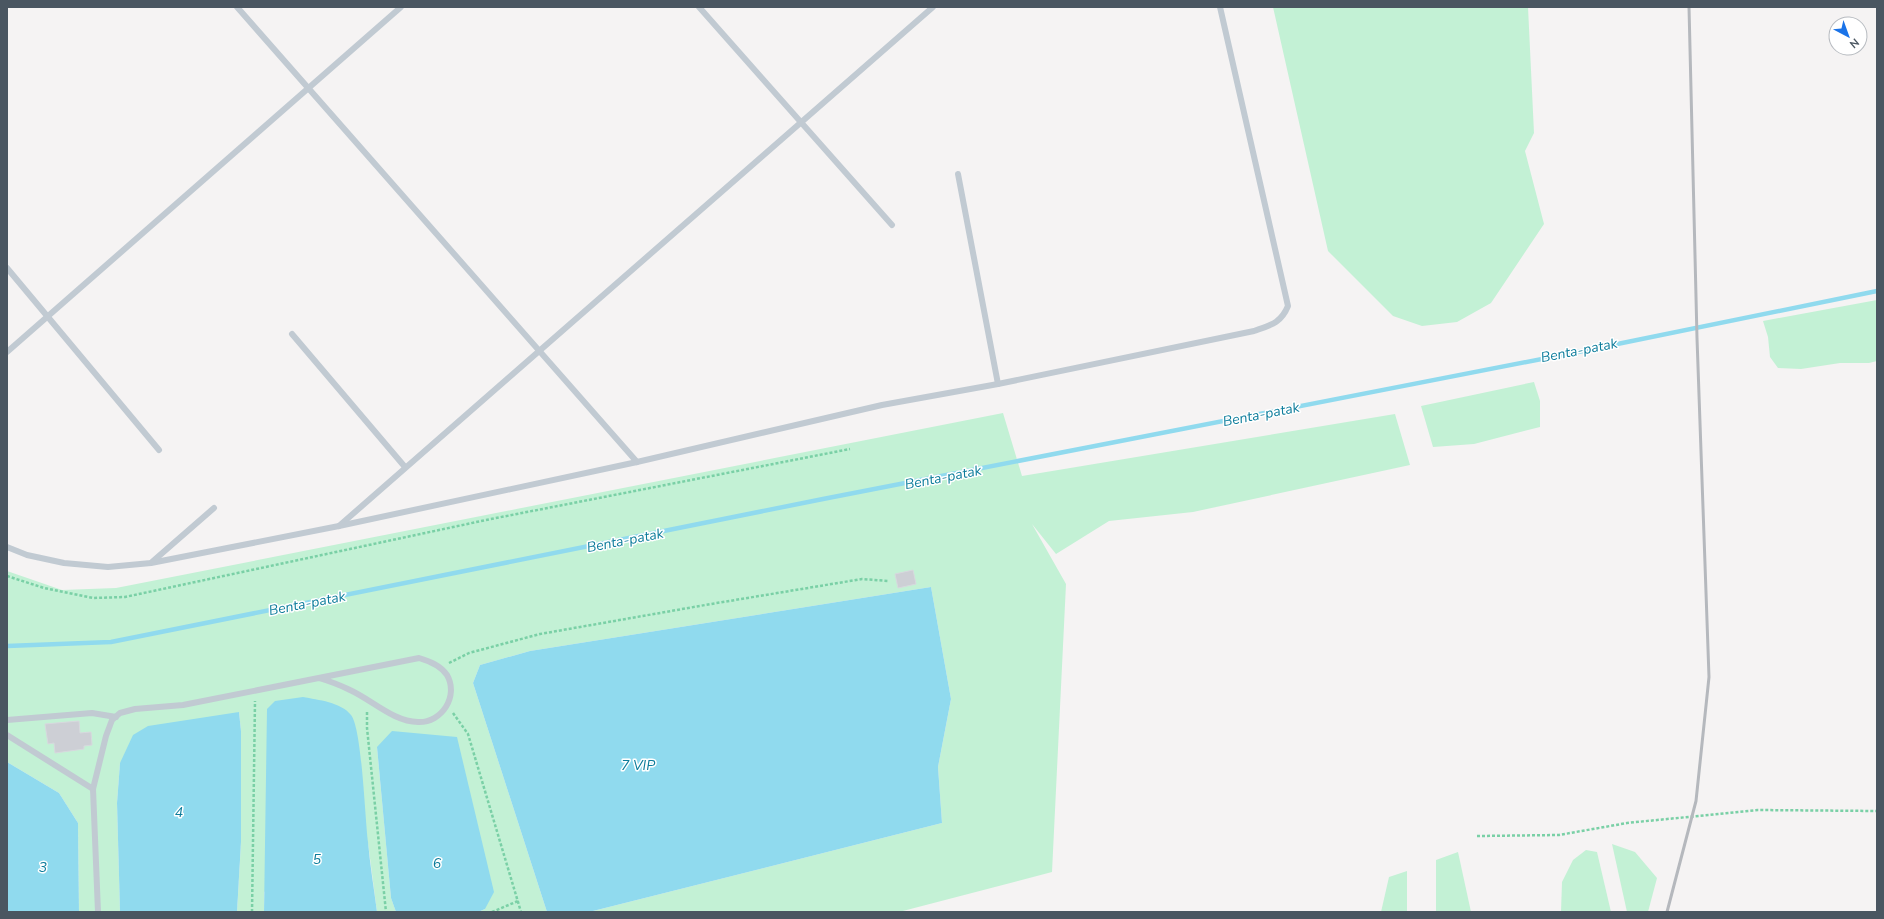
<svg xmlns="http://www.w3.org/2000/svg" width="1884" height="919" viewBox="0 0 1884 919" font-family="'Nunito Sans',sans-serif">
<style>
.green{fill:#c3f1d5}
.water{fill:#90daee}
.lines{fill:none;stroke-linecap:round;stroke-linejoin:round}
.stream{stroke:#90daee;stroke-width:4.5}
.building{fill:#cdcfd5;stroke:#d7d9de}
.path{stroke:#7ad0a6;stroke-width:2.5;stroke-dasharray:3 2;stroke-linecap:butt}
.lane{stroke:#c1cad2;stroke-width:6}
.rail{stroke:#b5b8bd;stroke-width:3}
.labels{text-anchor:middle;stroke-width:3;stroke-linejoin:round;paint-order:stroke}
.water-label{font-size:14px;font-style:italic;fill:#0c7c9b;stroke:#fff}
</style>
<rect width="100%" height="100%" fill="#f5f3f3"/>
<g class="green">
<polygon points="1273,7 1528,7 1534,133 1525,151 1544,224 1491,303 1457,322 1422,326 1393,316 1328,251"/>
<polygon points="1877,300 1877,361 1869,363 1840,363 1801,369 1778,368 1770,357 1768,337 1763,321"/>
<polygon points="1534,382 1540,401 1540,427 1474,444 1433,447 1421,406"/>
<polygon points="1003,413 1022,476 1395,414 1410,465 1193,512 1109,521 1056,554 1032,524 1066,584 1052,872 899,912 589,912 942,823 938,767 951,699 931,587 530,651 480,665 473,683 547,912 478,912 485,909 377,747 391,898 396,912 377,912 368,843 264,892 264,912 237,912 241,842 241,731 239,712 120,763 117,803 120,912 79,912 78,823 59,793 7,762 7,571 62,590 116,588"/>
<polygon points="1612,844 1635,852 1657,878 1648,912 1627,912"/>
<polygon points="1586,850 1597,852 1611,912 1561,912 1562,882 1573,860"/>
<polygon points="1458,852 1471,912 1436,912 1436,860"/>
<polygon points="1407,871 1407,912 1381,912 1389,877"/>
</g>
<g class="water">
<polygon points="931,587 951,699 938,767 942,823 589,912 547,912 473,683 480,665 530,651"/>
<path d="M 303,697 C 318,700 341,702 351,715 C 362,728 365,820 368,842 C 370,865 374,889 377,912 L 264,912 L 267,709 L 275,701 Z"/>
<polygon points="239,712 241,731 241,842 237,912 120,912 117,803 120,763 133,735 148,726"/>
<polygon points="392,731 457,737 494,892 485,909 478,912 396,912 391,898 377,747"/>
<polygon points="7,762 59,793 78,823 79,912 7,912"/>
</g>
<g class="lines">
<polyline class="stream" points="7,646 111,642 823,499 1588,350 1877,291"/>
</g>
<g class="building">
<polygon points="913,570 916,584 898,588 895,574"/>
<polygon points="79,721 80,733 91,732 92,745 84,746 84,749 55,753 54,743 48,744 45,724"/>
</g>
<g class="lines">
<g class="path">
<polyline points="7,576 44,588 93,598 125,597 486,520 850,449"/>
<polyline points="449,663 469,653 540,634 711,604 862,579 889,581"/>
<polyline points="367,712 367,728 386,912"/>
<polyline points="453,713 468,734 521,912"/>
<polyline points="1477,836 1559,835 1627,823 1758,810 1877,811"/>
<polyline points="252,912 255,701"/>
<polyline points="492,912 518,901"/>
</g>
<g class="lane">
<polyline points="237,7 637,462"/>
<polyline points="699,7 892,225"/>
<polyline points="958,174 998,384"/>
<polyline points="7,268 159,450"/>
<polyline points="292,334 405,467"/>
<polyline points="7,352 401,7"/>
<polyline points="339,526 933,7"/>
<path d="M 7,547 L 27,555 L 64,563 L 108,567 L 151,563 L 339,526 L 637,462 L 882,405 L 998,384 L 1254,331 C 1271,325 1281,323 1288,306 L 1220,7"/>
<polyline points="152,562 214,508"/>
<polyline points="7,720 92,713 116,717"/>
<polyline points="7,735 93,789 98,912"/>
<path d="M 93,789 L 106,736 L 112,720 L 120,713 L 135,709 L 183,705 L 419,658 C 429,661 440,665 447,675 C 459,696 442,723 418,722 C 394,722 372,700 350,690 C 340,685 329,681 319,678"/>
</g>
<polyline class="rail" points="1667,912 1696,801 1709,677 1697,338 1689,7"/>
</g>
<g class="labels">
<g class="water-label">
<text transform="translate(1579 350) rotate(-11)" y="5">Benta-patak</text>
<text transform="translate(1261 414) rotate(-11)" y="5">Benta-patak</text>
<text transform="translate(943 477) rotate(-11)" y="5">Benta-patak</text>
<text transform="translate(625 540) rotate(-11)" y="5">Benta-patak</text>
<text transform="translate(307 603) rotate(-11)" y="5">Benta-patak</text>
<text x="638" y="770">7 VIP</text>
<text x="179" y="817">4</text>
<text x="317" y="864">5</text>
<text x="437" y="868">6</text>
<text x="43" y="872">3</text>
</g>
</g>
<rect width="1884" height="919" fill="none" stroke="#4a5661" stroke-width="16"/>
<g transform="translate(1848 36) rotate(139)"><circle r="19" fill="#ffffff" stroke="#b7bbc0"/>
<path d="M0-3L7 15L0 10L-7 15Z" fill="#1a73e8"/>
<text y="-6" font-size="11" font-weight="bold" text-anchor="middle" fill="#4a5661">N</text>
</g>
</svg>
